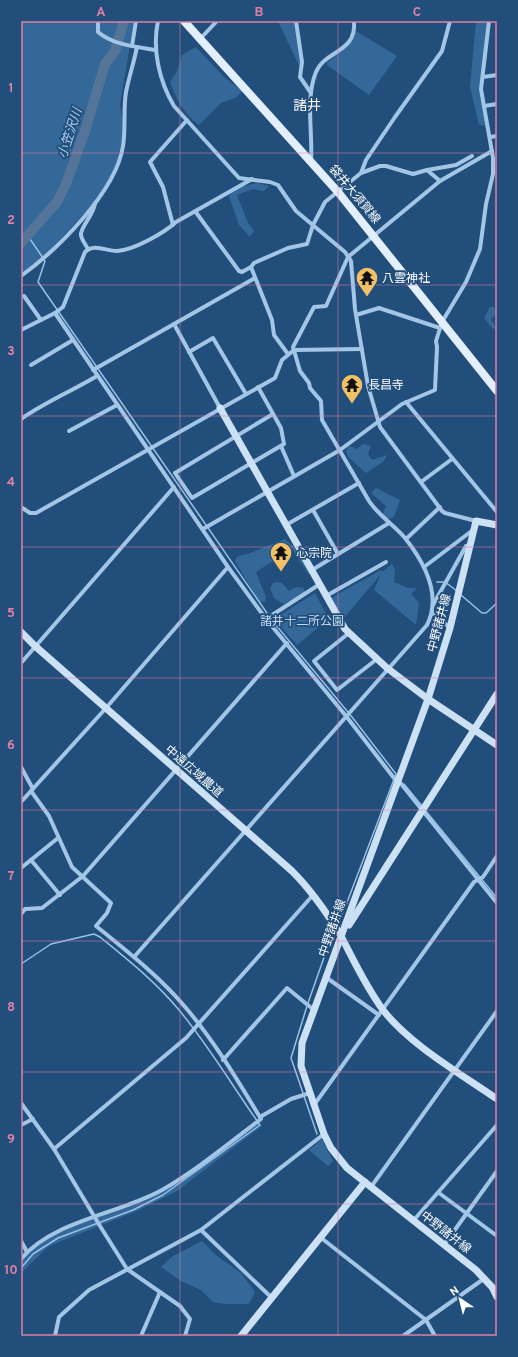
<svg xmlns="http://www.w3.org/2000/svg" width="518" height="1357" viewBox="0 0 518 1357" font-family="Overpass,'Noto Sans JP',sans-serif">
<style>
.green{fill:#346899}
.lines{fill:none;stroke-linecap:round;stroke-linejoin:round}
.stream{stroke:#97c1e7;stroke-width:1.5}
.river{stroke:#547597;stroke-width:10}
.street{stroke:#a3c6e6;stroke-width:4}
.secondary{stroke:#cde1f5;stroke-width:7}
.primary{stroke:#e4effd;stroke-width:8}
.grid{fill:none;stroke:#dd80a5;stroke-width:1;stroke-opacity:0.55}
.labels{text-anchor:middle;stroke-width:3.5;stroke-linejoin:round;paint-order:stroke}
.street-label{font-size:12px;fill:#fff;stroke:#214e7b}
.poi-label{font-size:12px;fill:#fff;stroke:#214e7b;text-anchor:start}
.park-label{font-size:12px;fill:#c6def4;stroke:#214e7b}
.water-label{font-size:13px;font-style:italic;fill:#aecfee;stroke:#214e7b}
.quarter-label{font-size:14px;fill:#fff;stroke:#214e7b}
.neatline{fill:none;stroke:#dd80a5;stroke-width:1.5}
.grid-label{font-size:13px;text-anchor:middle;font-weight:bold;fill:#dd80a5}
</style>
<rect width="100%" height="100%" fill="#214e7b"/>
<g class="green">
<polygon points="21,21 134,21 120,105 124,130 117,167 95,202 40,261 21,276"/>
<polygon points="278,21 295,21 300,49 301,70"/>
<polygon points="476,21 489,21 481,89 488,126 479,125 470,87"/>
<polygon points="356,31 397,56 369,95 327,65 327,63 348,46"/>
<path d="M 196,47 L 223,76 L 242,91 L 237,97 L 221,103 L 199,125 C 184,114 176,99 170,82 L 177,71 L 182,55 Z"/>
<polygon points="257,183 269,186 264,191 253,189 237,195 248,223 254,231 250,237 239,225 229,196 236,188"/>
<polygon points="490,307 494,307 497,313 491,319 496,327 495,329 492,328 484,318"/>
<polygon points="363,444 371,446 368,454 372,460 387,455 384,461 366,473 348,457 346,451 349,446 357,449"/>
<polygon points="376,488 400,500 394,517 386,520 382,516 386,506 371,493"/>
<polygon points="285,539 294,547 311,574 309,575 292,549 256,572 266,597 265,602 259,602 235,561 237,557 250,553"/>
<polygon points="392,564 395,569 394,582 408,588 417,588 411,594 419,603 416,625 374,590 381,574 343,619 331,598 381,570 382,572"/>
<polygon points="278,582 282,583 289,591 296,587 303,588 306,593 283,604 274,598 270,588 273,583"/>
<polygon points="315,593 329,619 297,645 274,619"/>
<polygon points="258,1121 262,1126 177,1191 139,1210 49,1246 21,1273 21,1259 48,1236 162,1191"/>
<polygon points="322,1139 333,1161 328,1166 309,1150"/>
<polygon points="202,1241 217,1256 241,1273 255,1292 249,1304 224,1304 213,1302 201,1290 181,1281 161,1267 173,1256"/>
</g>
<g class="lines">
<g class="stream">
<polyline points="28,236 45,261 38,282 271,619 352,717 396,774 346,905 337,924"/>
<polyline points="437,582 445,582 457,591"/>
<polyline points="461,595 482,613 486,613 497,603"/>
<polyline points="404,784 422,806"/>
<polyline points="425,810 497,898"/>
<path d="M 21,964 L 51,944 L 94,934 L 100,937 C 128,960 156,982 179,1010 C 209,1046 233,1087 260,1125 L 163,1195 L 133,1210 L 58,1238 L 33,1254 L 21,1268"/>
<polyline points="308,1003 334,929"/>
<polyline points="307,1006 291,1058 317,1134"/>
</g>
<polyline class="river" points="21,243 57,202 66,184 85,131 105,64 115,51 124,21"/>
<g class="street">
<path d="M 98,21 L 98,32 C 113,45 137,47 155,50"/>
<path d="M 158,21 C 152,49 159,81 174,106 L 239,178 L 270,182 L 278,185 L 296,211 L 345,252 L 351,261 L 355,309 L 368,386 L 380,427 L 442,511 L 445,513 L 476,521"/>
<polyline points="296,21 302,62 300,77 311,93"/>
<polyline points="200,39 217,21"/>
<polyline points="132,46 136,21"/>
<polyline points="483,77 497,75"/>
<polyline points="484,106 497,104"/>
<polyline points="490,137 497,136"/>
<path d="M 311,161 C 313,133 305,99 316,72 C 325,50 357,53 354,21"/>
<polyline points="427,170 456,165 472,156"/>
<polyline points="361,173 366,160 395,117 442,51 450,21"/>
<polyline points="195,211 239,271 242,272 251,267"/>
<polyline points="173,225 163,187 150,162 187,120"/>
<path d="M 88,249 C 86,245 81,239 81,235 C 80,227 94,215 95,203"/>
<path d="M 21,276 C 57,250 116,192 123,146 C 126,128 123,110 126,92 C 129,77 134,62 137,47"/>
<polyline points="24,296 41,320"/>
<polyline points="55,313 228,567 266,619 346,716 397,782"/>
<polyline points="356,315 379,308 440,328"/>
<polyline points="174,324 220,408"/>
<path d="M 21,330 L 55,313 L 63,307 L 85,252 C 94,243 106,251 117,251 C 134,250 164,233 176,222 L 252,179"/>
<polyline points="189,352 213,338 246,394"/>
<polyline points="288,354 274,335 272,320 251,267 254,263 288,248 307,244 313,225 325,202 361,173 380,166 386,166 413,174 427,170 440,181"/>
<polyline points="31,365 73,340"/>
<polyline points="93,370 255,278"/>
<polyline points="258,387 281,428 284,444 192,498 175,473 273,414"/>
<polyline points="406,402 497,512"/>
<path d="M 21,419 C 45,402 72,391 97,376"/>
<polyline points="69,431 117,405"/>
<polyline points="281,446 294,476"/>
<polyline points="421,482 452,459"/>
<polyline points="21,507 30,513 36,513 275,378 282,360 294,350 362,349"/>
<polyline points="313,510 338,554"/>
<polyline points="286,525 359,483"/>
<polyline points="203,529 340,450 402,404 435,390 437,347 436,341 442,322 466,282 480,249 486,204 493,174 493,158 481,89 489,21"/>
<polyline points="406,539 440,507"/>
<polyline points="424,567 473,530"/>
<polyline points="312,570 389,523"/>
<polyline points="326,596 386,562"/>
<polyline points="433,605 466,546 471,545"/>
<polyline points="432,612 450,628"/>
<polyline points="266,619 320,584"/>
<polyline points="349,633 314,661 337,690 377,659"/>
<polyline points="21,663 174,487"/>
<polyline points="21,767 33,789"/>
<polyline points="398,780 497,903"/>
<polyline points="21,802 106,708 228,567"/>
<polyline points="31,860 60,895"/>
<polyline points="21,868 58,838"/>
<polyline points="21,914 25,909 42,908 83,876 287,643"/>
<path d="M 134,957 L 427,625 C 442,595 424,562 405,538 C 394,525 379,516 369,501 L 322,420 L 321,401 L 310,388 L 309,383 L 300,371 L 293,347 L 314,307 L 326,306 L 348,257 L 440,181 L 492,151"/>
<polyline points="327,978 379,1015"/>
<polyline points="223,1060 287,988 314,1010"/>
<polyline points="21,1103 54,1149 100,1226 127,1269 180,1306 190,1319 185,1336"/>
<polyline points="314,1105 474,882 483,877 497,856"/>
<polyline points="260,1117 291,1099 310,1093"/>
<polyline points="21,1125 33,1119"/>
<polyline points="54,1149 186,1038 313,895"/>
<polyline points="371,1187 497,1011"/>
<polyline points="439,1193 497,1236"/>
<polyline points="413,1221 497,1125"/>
<polyline points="201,1230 272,1298"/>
<polyline points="320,1237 426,1320 435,1336"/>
<polyline points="21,1241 27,1252"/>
<polyline points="444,1245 497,1171"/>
<path d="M 21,1259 C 52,1221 119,1214 162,1190 C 197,1170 229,1143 261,1119 C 238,1081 215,1042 186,1008 C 160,977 128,952 96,926 L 107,913 L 111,903 L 72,867 L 49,816 L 31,791"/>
<polyline points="55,1336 59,1317 89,1290 201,1230 324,1134"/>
<polyline points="141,1336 160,1292"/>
<polyline points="403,1336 485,1278"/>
</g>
<g class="secondary">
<polyline points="220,408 345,629 387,668 428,699 497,745"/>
<polyline points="497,525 476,521 450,628 428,699 302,1043 301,1066 324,1134 331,1148 347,1168 476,1270 492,1287 497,1297"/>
<path d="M 21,632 L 35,646 L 292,871 C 311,890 327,913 341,936 C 354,961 366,987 383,1010 C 409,1044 461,1074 497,1099"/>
<polyline points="349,925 497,694"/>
<polyline points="241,1336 365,1182"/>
</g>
<polyline class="primary" points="184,21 338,192 497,391"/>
</g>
<path class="grid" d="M 180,21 L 180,1336M 338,21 L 338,1336M 21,153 L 497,153M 21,285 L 497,285M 21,416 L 497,416M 21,547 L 497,547M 21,678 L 497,678M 21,810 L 497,810M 21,941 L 497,941M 21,1072 L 497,1072M 21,1204 L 497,1204"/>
<defs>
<g id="temple-pin" transform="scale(1.15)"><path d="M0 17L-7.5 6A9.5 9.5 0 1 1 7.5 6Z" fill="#f2c065" stroke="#214e7b"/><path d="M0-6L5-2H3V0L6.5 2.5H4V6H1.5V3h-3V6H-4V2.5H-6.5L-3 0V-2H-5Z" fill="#111"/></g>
</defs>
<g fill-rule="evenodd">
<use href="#temple-pin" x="367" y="278"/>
<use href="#temple-pin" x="352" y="385"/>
<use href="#temple-pin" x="281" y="553"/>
</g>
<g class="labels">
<g class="street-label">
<text transform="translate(355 194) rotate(50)" y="4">袋井大須賀線</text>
<text transform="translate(439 623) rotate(-75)" y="4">中野諸井線</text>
<text transform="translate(194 771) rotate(41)" y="4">中遠広域農道</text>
<text transform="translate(332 928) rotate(-71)" y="4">中野諸井線</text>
<text transform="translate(446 1232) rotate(38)" y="4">中野諸井線</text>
</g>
<g class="poi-label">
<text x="382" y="282">八雲神社</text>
<text x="368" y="389">長昌寺</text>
<text x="296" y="557">心宗院</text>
</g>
<g class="park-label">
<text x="302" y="625">諸井十二所公園</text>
</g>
<g class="water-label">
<text transform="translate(69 133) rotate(-72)" y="5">小笠沢川</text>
</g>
<g class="quarter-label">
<text x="307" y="110">諸井</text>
</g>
</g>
<rect width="518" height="1357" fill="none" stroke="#214e7b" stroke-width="44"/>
<g transform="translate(460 1299) rotate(325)" stroke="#214e7b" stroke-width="3" paint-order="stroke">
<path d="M0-3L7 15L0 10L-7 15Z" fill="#ffffff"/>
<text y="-6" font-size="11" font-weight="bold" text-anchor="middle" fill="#ffffff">N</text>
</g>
<rect x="22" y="22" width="474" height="1313" class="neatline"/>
<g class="grid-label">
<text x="101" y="16">A</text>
<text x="259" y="16">B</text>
<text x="417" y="16">C</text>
<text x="11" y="92">1</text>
<text x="11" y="224">2</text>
<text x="11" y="355">3</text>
<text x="11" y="486">4</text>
<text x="11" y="617">5</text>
<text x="11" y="749">6</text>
<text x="11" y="880">7</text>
<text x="11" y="1011">8</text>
<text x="11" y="1143">9</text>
<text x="11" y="1274">10</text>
</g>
</svg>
